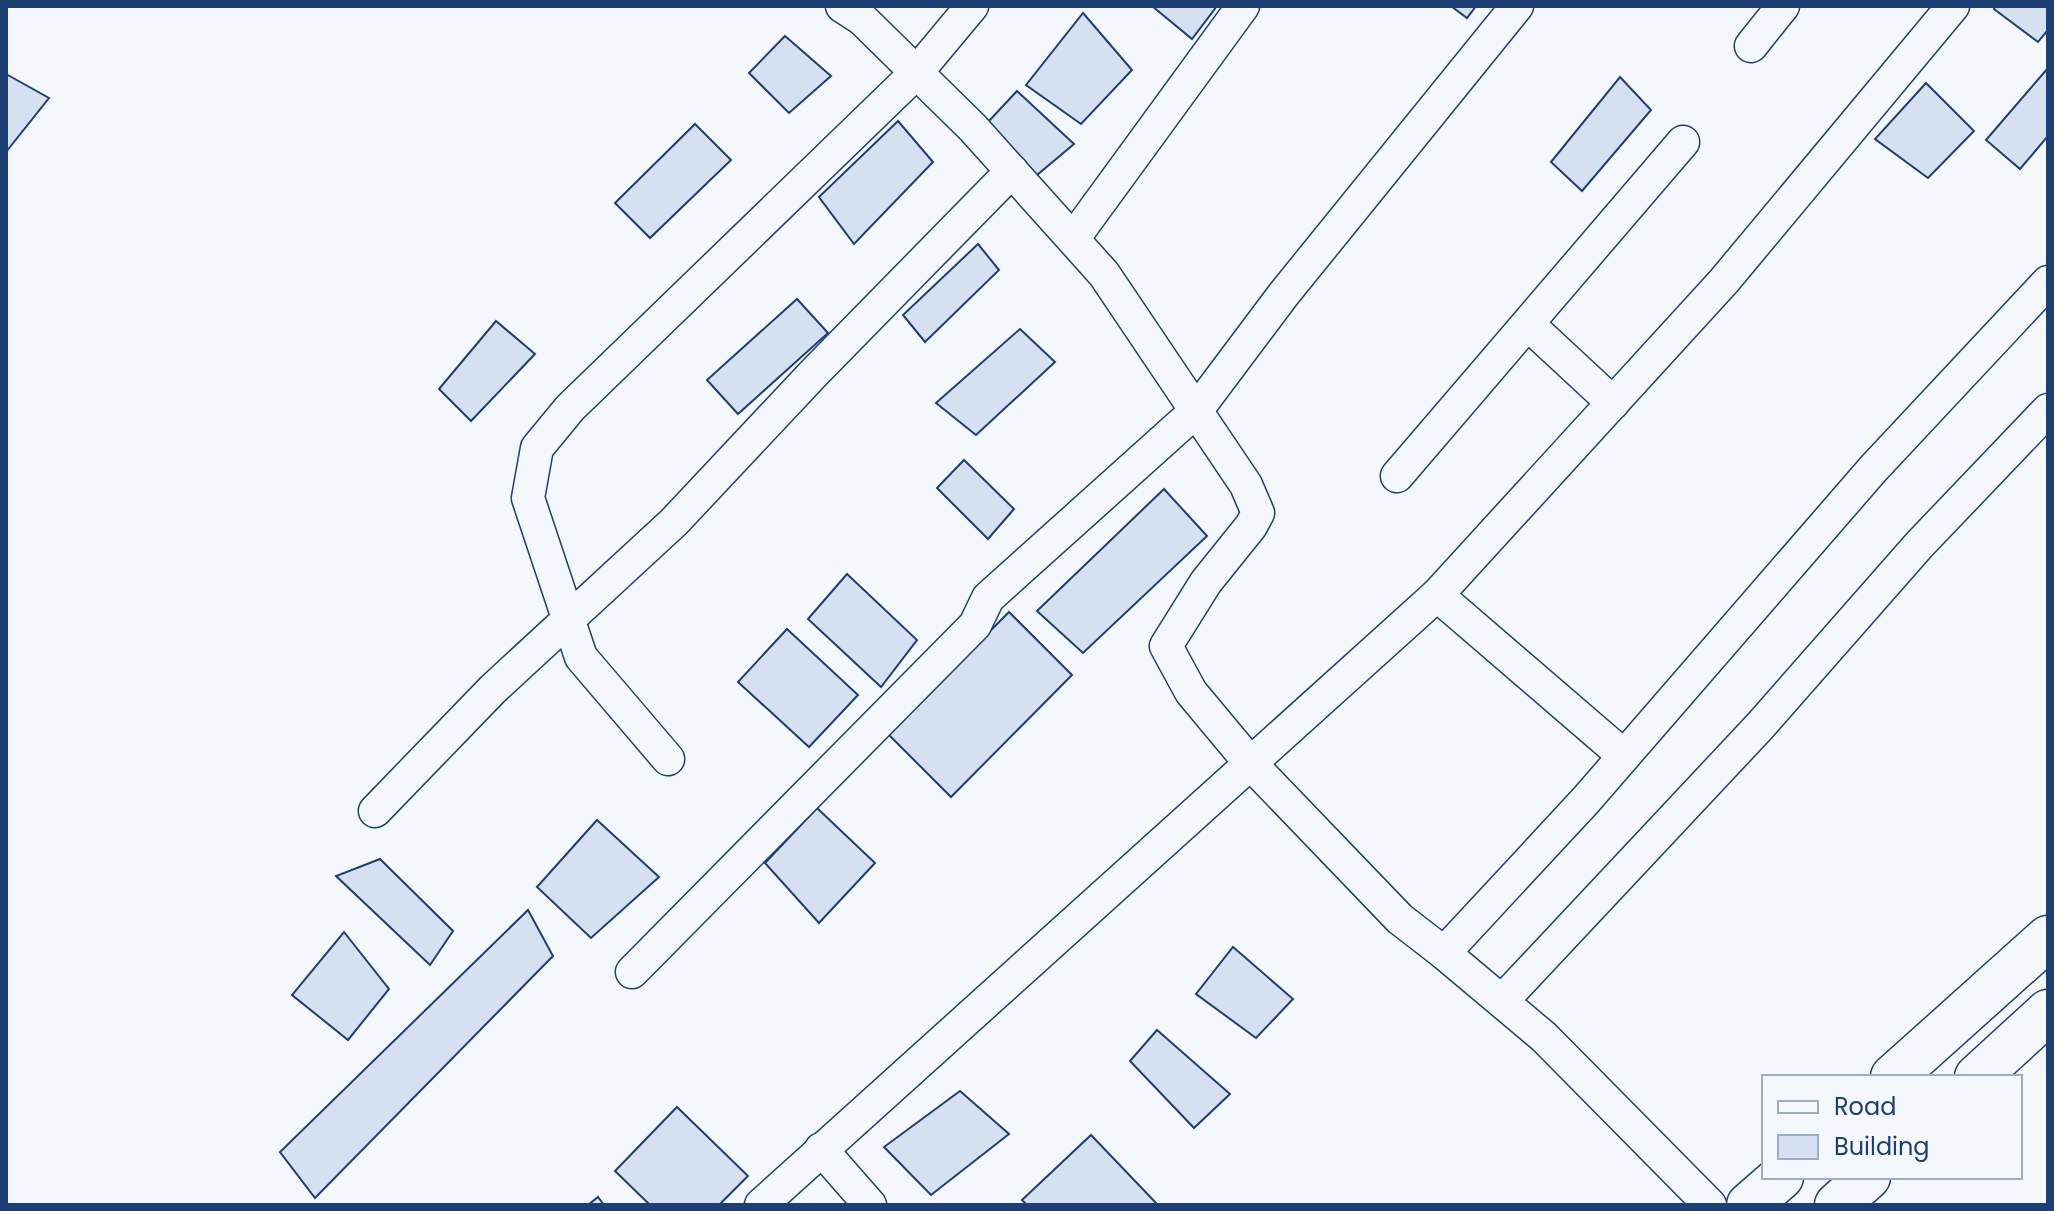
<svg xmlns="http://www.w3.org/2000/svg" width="2054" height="1211" viewBox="0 0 2054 1211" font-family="Poppins,sans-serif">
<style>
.building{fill:#d5e0f0;stroke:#1d3f73;stroke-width:2}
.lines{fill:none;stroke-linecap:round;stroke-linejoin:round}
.street-casing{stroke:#1d3f73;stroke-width:35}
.highway-casing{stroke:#1d3f73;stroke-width:47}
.street{stroke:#f4f7fb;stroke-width:32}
.highway{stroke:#f4f7fb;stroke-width:44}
</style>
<rect width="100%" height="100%" fill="#f4f7fb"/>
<g class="building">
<polygon points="1152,6 1217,6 1192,39"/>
<polygon points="1451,6 1476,6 1467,18"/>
<polygon points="1996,6 2048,6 2048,30 2038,42 1994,9"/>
<polygon points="1083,13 1132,70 1081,124 1026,85"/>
<polygon points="785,36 831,76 789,113 749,73"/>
<polygon points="2048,68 2048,136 2020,169 1986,140"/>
<polygon points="6,74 49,98 6,152"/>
<polygon points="1620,77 1651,110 1582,191 1551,162"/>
<polygon points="1926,83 1974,131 1928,178 1875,139"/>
<polygon points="1017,91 1074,144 1037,175 988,122"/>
<polygon points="898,121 933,162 854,244 819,197"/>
<polygon points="695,124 731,160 650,238 615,203"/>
<polygon points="978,244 999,270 925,342 903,315"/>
<polygon points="797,299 828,333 738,414 707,380"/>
<polygon points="496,321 535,354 471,421 439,389"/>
<polygon points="1020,329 1055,362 976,435 936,403"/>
<polygon points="964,460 1014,509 988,539 937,488"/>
<polygon points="1164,489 1207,536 1083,653 1037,611"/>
<polygon points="847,574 917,640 881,687 808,619"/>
<polygon points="1009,612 1072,675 951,797 888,734"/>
<polygon points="787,629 858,695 809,747 738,682"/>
<polygon points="817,808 875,863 819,923 765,863"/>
<polygon points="597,820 659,877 591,938 537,887"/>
<polygon points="380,859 453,931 430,965 336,876"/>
<polygon points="528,910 553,956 315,1198 280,1152"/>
<polygon points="344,932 389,989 348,1040 292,995"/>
<polygon points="1233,947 1293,999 1256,1038 1196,994"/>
<polygon points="1157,1030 1230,1094 1194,1128 1130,1061"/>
<polygon points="960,1091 1009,1134 931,1195 884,1147"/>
<polygon points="677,1107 748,1176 719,1205 650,1205 615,1171"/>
<polygon points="1091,1135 1158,1205 1027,1205 1022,1200"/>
<polygon points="598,1197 604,1205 588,1205"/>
</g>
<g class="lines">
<g class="street-casing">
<g id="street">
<polyline points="842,6 862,19 973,128 1104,274 1246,485 1258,513 1251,526 1206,582 1166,646 1191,692 1251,764 1400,919 1444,953"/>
<polyline points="1751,46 1783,6"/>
<polyline points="1073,239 1243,6"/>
<polyline points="1528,324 1613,403"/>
<polyline points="1397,476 1683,142"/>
<polyline points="1437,595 1624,756"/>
<polyline points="668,759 581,657 528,498 537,448 570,408 917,72 972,6"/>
<polyline points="375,811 493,689 674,522 813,374 1012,171"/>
<polyline points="632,972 975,625 988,598 1196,411 1283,295 1517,6"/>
<polyline points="1502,1001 1760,726 1919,545 2048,410"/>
<polyline points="821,1149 870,1205"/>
<polyline points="761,1205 1437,595 1724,281 1953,6"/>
<polyline points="1710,1205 1544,1037 1444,953 1586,800 1873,469 2048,282"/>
</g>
</g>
<g class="highway-casing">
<g id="highway">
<polyline points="1893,1077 2048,938"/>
<polyline points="1977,1077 2048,1012"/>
<polyline points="1749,1205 1781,1177"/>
<polyline points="1837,1205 1868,1177"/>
</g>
</g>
<use href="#street" class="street"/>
<use href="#highway" class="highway"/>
</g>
<rect width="2054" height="1211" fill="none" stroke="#1d3f73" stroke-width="16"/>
<rect x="1762" y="1075" width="260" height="104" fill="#f4f7fb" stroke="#9eadc5" stroke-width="2"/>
<rect x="1778" y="1101" width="40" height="12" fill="#f4f7fb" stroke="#9eadc5" stroke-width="2"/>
<text x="1834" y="1115" font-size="24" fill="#1d3f73">Road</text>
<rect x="1778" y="1135" width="40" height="24" fill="#d5e0f0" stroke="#9eadc5" stroke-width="2"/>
<text x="1834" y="1155" font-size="24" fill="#1d3f73">Building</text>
</svg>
